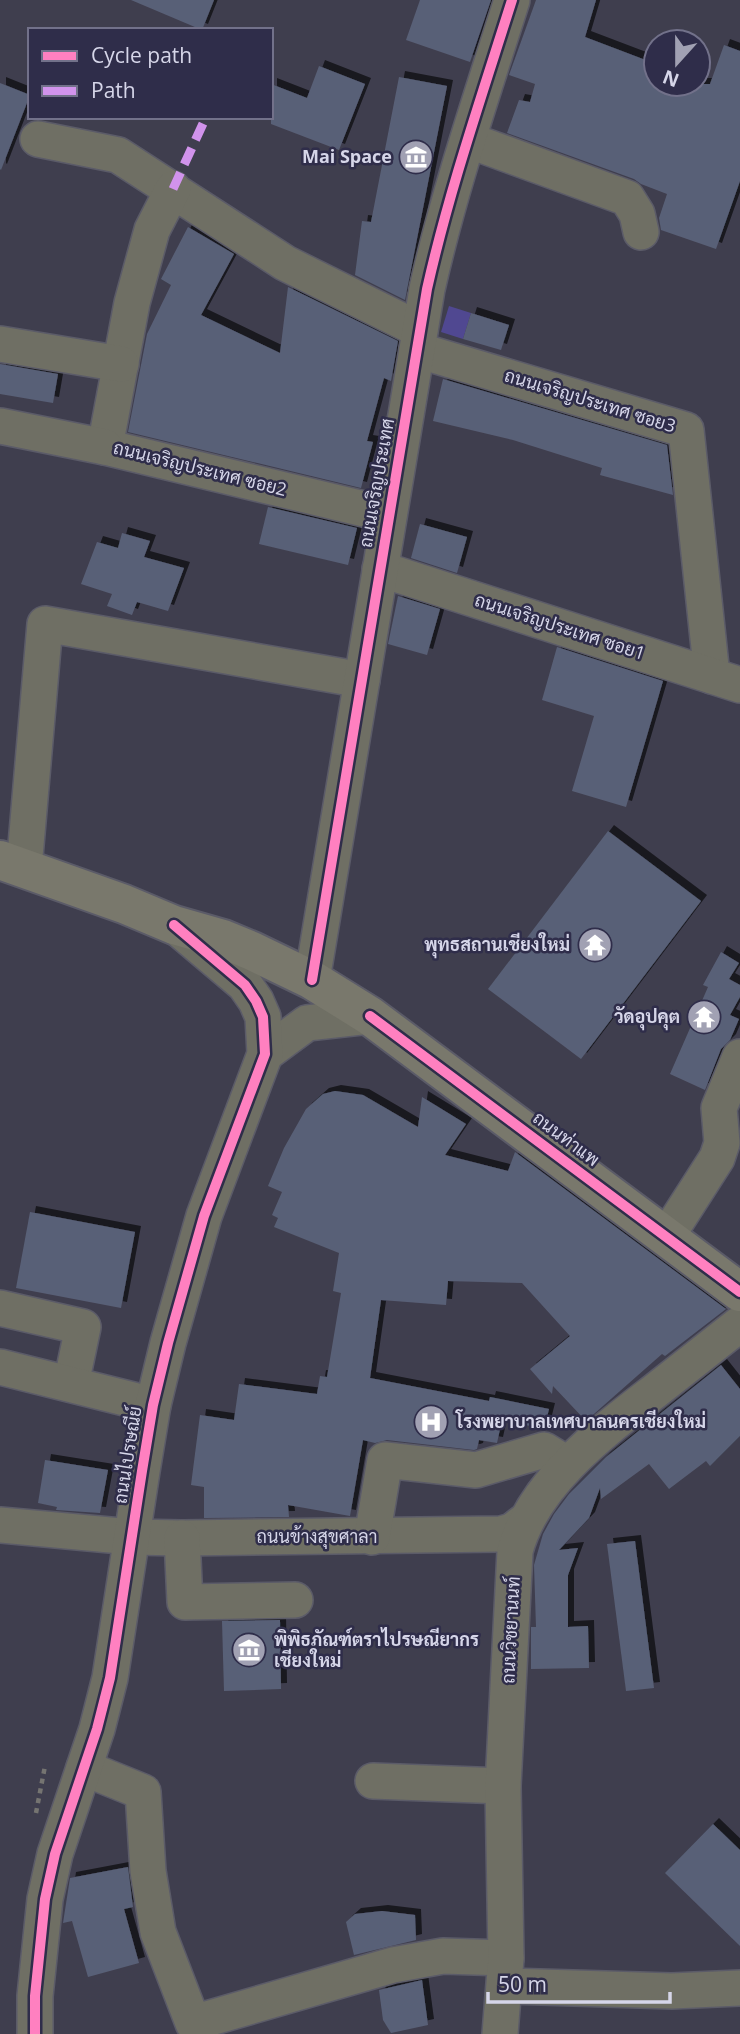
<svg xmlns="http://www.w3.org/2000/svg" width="740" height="2034" viewBox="0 0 740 2034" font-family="'Open Sans',Sarabun,sans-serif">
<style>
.green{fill:#504891}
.building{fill:#596077;filter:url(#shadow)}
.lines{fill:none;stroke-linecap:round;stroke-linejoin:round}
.minor-casing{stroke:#5b5b68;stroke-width:38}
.major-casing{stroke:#5b5b68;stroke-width:42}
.path{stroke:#757471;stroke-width:4.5;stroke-dasharray:5 5;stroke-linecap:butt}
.minor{stroke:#6f6f64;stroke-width:35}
.major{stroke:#79786c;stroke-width:38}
.quiet{stroke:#d193ec;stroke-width:9;stroke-dasharray:18 9;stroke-linecap:butt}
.cycleway-casing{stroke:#2f2d4a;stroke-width:15}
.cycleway{stroke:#ff80c0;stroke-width:10}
.labels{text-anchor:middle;stroke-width:5;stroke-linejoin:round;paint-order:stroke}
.poi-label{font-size:18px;font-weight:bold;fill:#d6d6e9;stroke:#2f2d4a;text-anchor:end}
.street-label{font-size:18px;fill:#d6d6e9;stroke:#2f2d4a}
</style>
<defs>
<filter id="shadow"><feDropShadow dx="6" dy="-6" stdDeviation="0" flood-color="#0009"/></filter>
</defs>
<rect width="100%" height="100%" fill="#3f3e4e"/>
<polygon class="green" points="449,306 471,313 463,339 441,332"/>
<g class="building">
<polygon points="131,0 214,0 202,30"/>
<polygon points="420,0 491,0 470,62 406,40"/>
<polygon points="536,0 596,0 585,37 656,64 656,84 710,84 724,45 740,51 740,181 716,249 661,230 659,218 667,194 641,184 634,179 507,133 519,100 530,102 535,84 509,75"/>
<polygon points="319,66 365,84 339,150 271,124 271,84 307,98"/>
<polygon points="399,77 447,86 405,300 355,275 362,221 371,222"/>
<polygon points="0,83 30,95 1,170 0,169"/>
<polygon points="188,227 234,254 201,315 280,353 288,287 398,341 391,381 384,378 367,441 373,442 361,488 128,432 147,334 171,285 161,279"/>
<polygon points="471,313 509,325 501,350 463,339"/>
<polygon points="0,364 58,374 53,403 0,394"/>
<polygon points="443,379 667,445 673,495 600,475 602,468 513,440 433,421"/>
<polygon points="268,507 357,528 348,565 259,544"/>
<polygon points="420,524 467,537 457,573 411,558"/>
<polygon points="122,533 150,541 144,557 184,568 168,611 137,602 132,615 107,606 112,594 81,584 97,542 118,548"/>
<polygon points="398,596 440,609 427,655 388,644"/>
<polygon points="557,647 663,681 626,807 572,791 594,716 542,700"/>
<polygon points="608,831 701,901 581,1059 488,989"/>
<polygon points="721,952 739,963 729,979 740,985 740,997 730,1015 739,1019 730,1040 721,1049 705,1090 670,1074 708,987 703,985"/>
<polygon points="335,1091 363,1095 418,1127 422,1097 466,1124 445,1155 508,1171 515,1152 726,1309 665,1356 662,1354 586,1421 553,1386 552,1394 530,1369 570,1336 522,1283 448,1281 446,1305 381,1300 370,1378 489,1401 490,1397 549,1409 544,1429 502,1420 497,1443 479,1440 477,1449 474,1450 387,1440 375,1443 363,1440 350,1516 288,1505 289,1517 204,1518 204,1487 191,1485 200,1415 234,1420 239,1384 317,1394 320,1376 327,1377 341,1293 333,1291 339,1253 274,1227 278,1218 272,1215 282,1192 268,1186 284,1148 306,1109 323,1094"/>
<polygon points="30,1212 135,1232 121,1308 16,1288"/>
<polygon points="721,1365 740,1389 740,1436 710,1466 706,1461 669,1489 649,1464 601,1499 600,1488 589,1518 559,1550 578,1548 568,1575 568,1627 588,1626 589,1668 531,1669 531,1627 536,1627 534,1565 543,1534 554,1514 569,1494 606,1457"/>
<polygon points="45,1460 108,1470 100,1513 56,1510 57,1507 38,1503"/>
<polygon points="635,1541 654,1688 626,1691 607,1544"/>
<polygon points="280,1620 281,1689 224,1691 222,1621"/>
<polygon points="713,1824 740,1850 740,1946 665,1873"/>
<polygon points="128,1867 133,1907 124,1909 139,1963 88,1977 72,1921 63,1923 70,1878"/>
<polygon points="382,1911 415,1915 416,1940 354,1955 346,1922 355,1914"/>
<polygon points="422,1980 428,2025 391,2033 383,2020 379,1990"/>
</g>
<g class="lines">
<g class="minor-casing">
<g id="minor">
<polyline points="38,139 118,155 285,263 420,330"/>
<polyline points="468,140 627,198 637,214 641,232"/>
<polyline points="173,189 152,230 132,303 105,447 389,515"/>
<polyline points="0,344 121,364"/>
<polyline points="417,350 686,430 712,676"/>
<polyline points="0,426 105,447"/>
<polyline points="380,569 740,685"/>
<polyline points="24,868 45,624 362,680"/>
<path d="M 312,980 L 427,289 C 449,191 482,95 512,0"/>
<polyline points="265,1054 307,1023 370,1016"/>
<polyline points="667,1236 717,1158 722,1143 719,1108 740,1057"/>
<polyline points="0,1308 83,1327 71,1384"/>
<polyline points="0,1367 153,1405"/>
<polyline points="0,1525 132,1537 182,1538 501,1534 512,1531 525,1521"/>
<polyline points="372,1537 385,1460 476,1470 544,1450 567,1464"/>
<polyline points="182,1538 185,1602 295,1600"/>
<polyline points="84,1768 143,1792 148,1871 158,1932 193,2023 393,1965 443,1956 506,1958"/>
<polyline points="373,1781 503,1786"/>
<polyline points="505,1986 672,1991 740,1988"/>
<polyline points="35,2034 35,1996 45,1899 55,1854 97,1729 110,1678 142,1471 153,1405 168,1343 204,1216 265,1054 263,1017 256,1001 245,985 174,925"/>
<path d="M 500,2034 L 506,1958 L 503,1786 L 515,1551 C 533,1483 602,1432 655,1391 C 683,1369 712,1346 740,1324"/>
</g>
</g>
<g class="major-casing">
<polyline id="major" points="0,860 124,904 174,925 223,939 252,951 312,980 370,1016 740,1292"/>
</g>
<polyline class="path" points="36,1813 45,1766"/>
<use href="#minor" class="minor"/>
<use href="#major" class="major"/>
<polyline class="quiet" points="173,189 206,117"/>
<g class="cycleway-casing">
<g id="cycleway">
<path d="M 312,980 L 427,289 C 449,191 482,95 512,0"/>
<polyline points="370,1016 740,1292"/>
<polyline points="35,2034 35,1996 45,1899 55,1854 97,1729 110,1678 142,1471 153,1405 168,1343 204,1216 265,1054 263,1017 256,1001 245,985 174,925"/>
</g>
</g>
<use href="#cycleway" class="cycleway"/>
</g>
<defs>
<g id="museum-disc" transform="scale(1.75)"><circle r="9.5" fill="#a1a1b3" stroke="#2f2d4a"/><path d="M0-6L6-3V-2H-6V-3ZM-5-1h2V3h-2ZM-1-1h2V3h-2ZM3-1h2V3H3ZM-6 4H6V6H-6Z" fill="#fff"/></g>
<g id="temple-disc" transform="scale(1.75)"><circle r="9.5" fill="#a1a1b3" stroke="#2f2d4a"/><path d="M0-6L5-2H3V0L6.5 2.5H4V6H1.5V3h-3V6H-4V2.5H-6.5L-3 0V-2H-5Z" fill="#fff"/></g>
<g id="hospital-disc" transform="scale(1.75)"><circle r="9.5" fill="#a1a1b3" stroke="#2f2d4a"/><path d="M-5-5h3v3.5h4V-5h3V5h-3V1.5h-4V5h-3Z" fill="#fff"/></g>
</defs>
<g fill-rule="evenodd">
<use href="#museum-disc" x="416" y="157"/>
<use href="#temple-disc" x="595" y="945"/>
<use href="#temple-disc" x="704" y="1017"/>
<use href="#hospital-disc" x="431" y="1422"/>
<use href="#museum-disc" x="249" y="1650"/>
</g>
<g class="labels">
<g class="poi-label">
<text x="392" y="163">Mai Space</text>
<text x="570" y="951">พุทธสถานเชียงใหม่</text>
<text x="680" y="1023">วัดอุปคุต</text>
<text x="456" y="1428" text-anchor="start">โรงพยาบาลเทศบาลนครเชียงใหม่</text>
<text x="274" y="1646" text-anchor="start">พิพิธภัณฑ์ตราไปรษณียากร<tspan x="274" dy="21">เชียงใหม่</tspan></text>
</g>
<g class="street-label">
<text transform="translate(590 401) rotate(17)" y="6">ถนนเจริญประเทศ ซอย3</text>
<text transform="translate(200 469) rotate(14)" y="6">ถนนเจริญประเทศ ซอย2</text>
<text transform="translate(377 483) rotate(-80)" y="6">ถนนเจริญประเทศ</text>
<text transform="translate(560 627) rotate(18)" y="6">ถนนเจริญประเทศ ซอย1</text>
<text transform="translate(566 1139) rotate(37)" y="6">ถนนท่าแพ</text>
<text transform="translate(128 1455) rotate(-81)" y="6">ถนนไปรษณีย์</text>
<text x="317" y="1543">ถนนข้างสุขศาลา</text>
<text transform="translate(511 1630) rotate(-87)" y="6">ถนนวิชยานนท์</text>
</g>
</g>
<rect x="28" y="28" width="245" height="91" fill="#2f2d4a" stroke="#72718a" stroke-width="2"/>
<rect x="42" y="51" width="35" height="10" fill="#ff80c0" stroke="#72718a" stroke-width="2"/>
<text x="91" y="63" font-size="21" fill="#d6d6e9">Cycle path</text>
<rect x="42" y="86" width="35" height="10" fill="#d193ec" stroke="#72718a" stroke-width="2"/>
<text x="91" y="98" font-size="21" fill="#d6d6e9">Path</text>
<g transform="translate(677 63) rotate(201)"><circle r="33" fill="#2f2d4a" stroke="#72718a" stroke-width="2"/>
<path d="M0-5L12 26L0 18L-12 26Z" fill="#a1a1b3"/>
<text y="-10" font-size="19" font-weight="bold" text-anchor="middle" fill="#d6d6e9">N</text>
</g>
<path d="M488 1992v10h182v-10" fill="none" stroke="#d6d6e9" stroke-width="3.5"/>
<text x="498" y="1992" font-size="21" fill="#d6d6e9" stroke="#2f2d4a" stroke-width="5" paint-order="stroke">50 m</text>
</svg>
